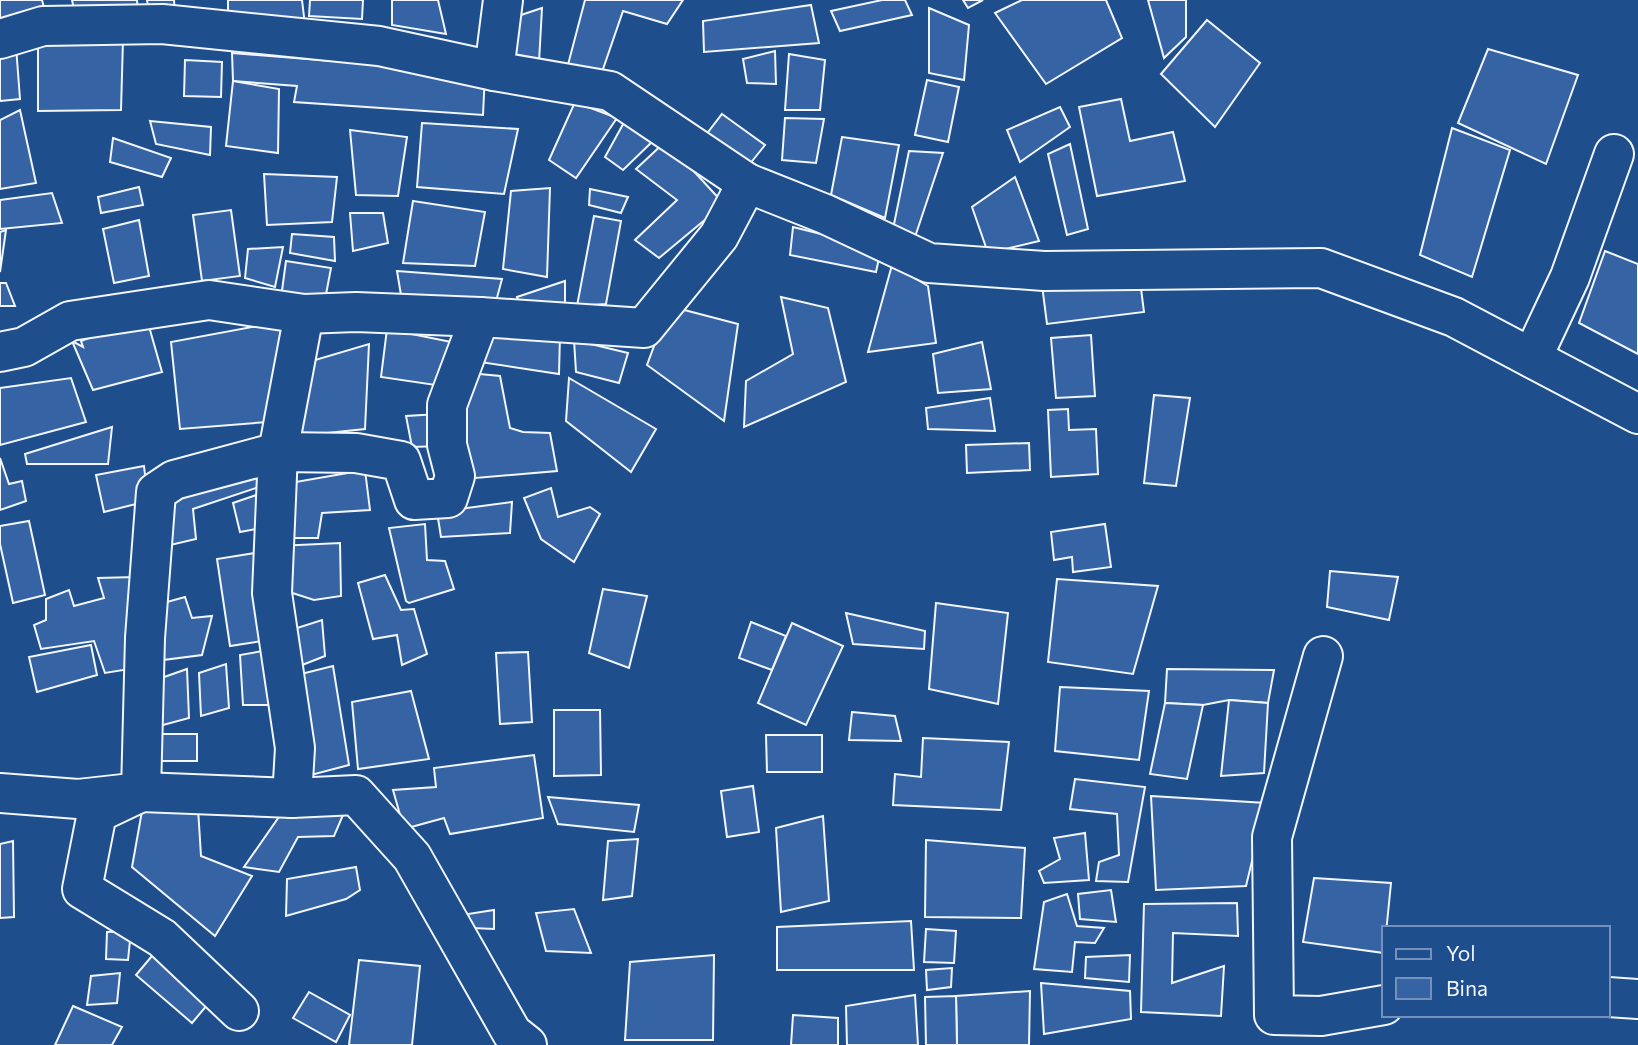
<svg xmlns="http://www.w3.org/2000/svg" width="1638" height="1045" viewBox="0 0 1638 1045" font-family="Commissioner,sans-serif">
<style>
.building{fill:#3563a3;stroke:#f2f6ff;stroke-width:2}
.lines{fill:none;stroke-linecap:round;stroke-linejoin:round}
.street-casing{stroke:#f2f6ff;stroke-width:42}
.street{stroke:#1f4e8c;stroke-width:38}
</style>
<rect width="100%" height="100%" fill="#1f4e8c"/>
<g class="building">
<polygon points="0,0 42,0 46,15 0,26"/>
<polygon points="72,0 137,0 138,14 75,14"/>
<polygon points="147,0 174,0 175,14 149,12"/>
<polygon points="228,0 302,0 305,25 228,16"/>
<polygon points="310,0 363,0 362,19 309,16"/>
<polygon points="392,0 438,0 446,34 392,25"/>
<polygon points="585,0 683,0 667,24 623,11 602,72 565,76"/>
<polygon points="882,0 905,0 912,15 840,31 831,11"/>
<polygon points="963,0 983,0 968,8"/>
<polygon points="1022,0 1106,0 1122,38 1046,84 995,13"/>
<polygon points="1148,0 1186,0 1186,37 1164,58"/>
<polygon points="811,5 819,43 704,52 703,21"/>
<polygon points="542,8 539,62 512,64 509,19"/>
<polygon points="929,8 969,25 964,80 929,73"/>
<polygon points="1207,20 1260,63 1215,127 1161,74"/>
<polygon points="123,40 121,110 38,111 38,46"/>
<polygon points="16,46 20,99 0,101 0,50"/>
<polygon points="1488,49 1578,75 1546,164 1458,123"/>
<polygon points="775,51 776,84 747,83 743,59"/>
<polygon points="232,53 485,73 483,115 294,102 297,86 233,81"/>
<polygon points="789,54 825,60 820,110 785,110"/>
<polygon points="185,60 222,62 221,97 184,96"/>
<polygon points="927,80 959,87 948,142 915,135"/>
<polygon points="233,81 279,89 278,153 226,146"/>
<polygon points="1121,99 1130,141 1173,132 1185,181 1097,196 1079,107"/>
<polygon points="575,102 617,118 576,178 549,160"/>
<polygon points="1060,107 1070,127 1020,162 1007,130"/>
<polygon points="20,110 36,183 0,189 0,120"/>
<polygon points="722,114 765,145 745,170 702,140"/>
<polygon points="627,117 655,139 623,170 605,157"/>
<polygon points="785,118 824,119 816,163 782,160"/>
<polygon points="150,121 211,127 210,155 156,144"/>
<polygon points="422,123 518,129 504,194 417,187"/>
<polygon points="1452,128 1510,150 1472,277 1420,255"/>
<polygon points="350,130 407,137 398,196 356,195"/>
<polygon points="842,137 899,145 885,218 831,195"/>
<polygon points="113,138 171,158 162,177 110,162"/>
<polygon points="666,141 724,204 659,258 635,240 677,200 636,169"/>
<polygon points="1070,144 1088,229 1067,235 1048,154"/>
<polygon points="909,151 943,153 915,237 893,229"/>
<polygon points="264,174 337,177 332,222 267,225"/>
<polygon points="1015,177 1039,241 988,253 972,207"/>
<polygon points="139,187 143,205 101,213 98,197"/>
<polygon points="550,188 547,277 503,269 511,191"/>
<polygon points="590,189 628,197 621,213 589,205"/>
<polygon points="52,193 62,223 0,229 0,200"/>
<polygon points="413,201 485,212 475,266 403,263"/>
<polygon points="231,210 240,276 202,281 193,215"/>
<polygon points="350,213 383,213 388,243 353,251"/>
<polygon points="594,216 621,221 606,304 577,306"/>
<polygon points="139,220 149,276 114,283 103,229"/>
<polygon points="793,227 881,249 876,272 790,255"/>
<polygon points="6,230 0,272 0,232"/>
<polygon points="292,234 334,237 335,261 290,253"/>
<polygon points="283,247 275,287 245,278 248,249"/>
<polygon points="1605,251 1638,264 1638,354 1579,323"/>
<polygon points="286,261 331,268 324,305 281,298"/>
<polygon points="892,265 928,286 936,343 868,352"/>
<polygon points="397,271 502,279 494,309 402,301"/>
<polygon points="1139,273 1144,312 1047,324 1042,285"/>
<polygon points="565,281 565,312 521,313 517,297"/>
<polygon points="0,283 6,283 15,306 0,306"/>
<polygon points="781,297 828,308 846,382 744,427 746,381 793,354"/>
<polygon points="669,306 738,324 724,421 647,365"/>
<polygon points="146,316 162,372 93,390 72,341 83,347 81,341"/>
<polygon points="285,321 280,421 180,429 171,342"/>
<polygon points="387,329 461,344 442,386 381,377"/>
<polygon points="487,330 560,335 559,374 480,362"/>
<polygon points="1091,335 1095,396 1056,398 1051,338"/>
<polygon points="574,340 628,353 619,383 576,372"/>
<polygon points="982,342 991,389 938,393 933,354"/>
<polygon points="369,344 365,429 299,436 305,363"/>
<polygon points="469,373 500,376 510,428 523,432 550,433 557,471 464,479 454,423"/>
<polygon points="71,378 86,422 0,445 0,388"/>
<polygon points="569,378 656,429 631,472 566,421"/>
<polygon points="1154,395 1190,398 1176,486 1144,483"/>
<polygon points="990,398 995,431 928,429 926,408"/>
<polygon points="1068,409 1069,430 1096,429 1098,474 1051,477 1048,410"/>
<polygon points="439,414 440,446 412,447 406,416"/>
<polygon points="112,427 108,464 27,464 25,454"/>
<polygon points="1029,443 1030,470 967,473 966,445"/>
<polygon points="0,458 9,484 22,481 26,501 0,510"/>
<polygon points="144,466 148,501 104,512 96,475"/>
<polygon points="365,470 370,510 322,513 318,538 283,538 284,484"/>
<polygon points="256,472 259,487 193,509 196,539 166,546 166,491"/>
<polygon points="551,488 558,517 590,507 600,514 574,562 541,539 524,498"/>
<polygon points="265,492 271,526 240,532 233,503"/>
<polygon points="512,502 510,533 441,537 437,512"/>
<polygon points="29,521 45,595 13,603 0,544 0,526"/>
<polygon points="425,524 427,560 445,561 454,589 409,603 406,601 389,528"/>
<polygon points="1105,524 1111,567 1073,572 1072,557 1054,560 1051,532"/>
<polygon points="340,543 341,596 314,600 280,589 278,546"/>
<polygon points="255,553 269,640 230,646 217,559"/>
<polygon points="1330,571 1398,577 1389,620 1327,607"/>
<polygon points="385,575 401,610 414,609 427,654 402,665 397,635 373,639 358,583"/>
<polygon points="135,577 136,668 105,673 94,641 41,649 34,625 46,620 46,599 69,590 74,606 104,598 98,578"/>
<polygon points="1057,579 1158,586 1133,674 1048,662"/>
<polygon points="603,589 647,596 629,668 589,653"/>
<polygon points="185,597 192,618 212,616 202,655 155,661 156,605"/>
<polygon points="936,603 1008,613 998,704 929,689"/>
<polygon points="846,613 925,631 924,649 853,644"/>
<polygon points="322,620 325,656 297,667 294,629"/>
<polygon points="751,622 786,636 772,670 739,658"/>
<polygon points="792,623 843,646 806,725 758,703"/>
<polygon points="91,645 97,675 37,692 29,657"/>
<polygon points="274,649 279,705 243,705 240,655"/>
<polygon points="528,652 532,722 500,724 496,653"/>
<polygon points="226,664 229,708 201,716 199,673"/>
<polygon points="333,666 349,765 311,775 297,675"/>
<polygon points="187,669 189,718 152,728 150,682"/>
<polygon points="1167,669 1274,670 1268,703 1229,700 1203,705 1165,703"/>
<polygon points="1060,687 1149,691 1139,760 1055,751"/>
<polygon points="411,691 429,759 358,769 352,702"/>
<polygon points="1229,700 1268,703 1264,773 1221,776"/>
<polygon points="1165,703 1203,705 1187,779 1150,774"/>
<polygon points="554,710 600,710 601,775 554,776"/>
<polygon points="852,712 895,716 901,741 849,740"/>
<rect x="157" y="734" width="40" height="27"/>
<polygon points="766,735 822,735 822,772 767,772"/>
<polygon points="923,738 1009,742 1001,810 893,805 895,774 921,777"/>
<polygon points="534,755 543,818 450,834 444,818 404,829 393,790 436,787 434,768"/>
<polygon points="1075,779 1145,787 1128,882 1096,881 1099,862 1119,855 1117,814 1070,809"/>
<polygon points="753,786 759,832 727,837 721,791"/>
<polygon points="1151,796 1266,803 1246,886 1156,890"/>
<polygon points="548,797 639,805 634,832 558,824"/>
<polygon points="198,808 201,856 252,876 215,936 132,867 142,811"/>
<polygon points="346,808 334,836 298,837 279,872 244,867 281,814"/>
<polygon points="823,816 829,901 781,912 776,828"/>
<polygon points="1085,833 1089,880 1044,883 1039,871 1060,859 1054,838"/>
<polygon points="638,839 632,896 603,900 608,841"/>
<polygon points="926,840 1025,848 1021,918 925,917"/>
<polygon points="13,841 14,917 0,918 0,844"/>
<polygon points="356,867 360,890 346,899 286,916 287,879"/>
<polygon points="1314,878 1391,883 1384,953 1303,942"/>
<polygon points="1111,890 1116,922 1080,919 1078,894"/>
<polygon points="1067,894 1077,926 1104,928 1095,943 1075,942 1072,972 1034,969 1044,902"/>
<polygon points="1237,903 1238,936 1173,933 1172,983 1224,966 1221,1016 1141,1012 1144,904"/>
<polygon points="574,909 591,953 546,951 536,913"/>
<polygon points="494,910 494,929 472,928 468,914"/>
<polygon points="911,921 914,970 777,970 777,927"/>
<polygon points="926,929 956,931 954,963 924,962"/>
<polygon points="131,931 128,960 106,959 107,932"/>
<polygon points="157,950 213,998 192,1023 136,975"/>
<polygon points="714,955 713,1040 625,1040 630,962"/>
<polygon points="1130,955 1129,982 1085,978 1086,957"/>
<polygon points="359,960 420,966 412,1045 349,1045"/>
<polygon points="952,968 951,987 927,990 926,970"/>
<polygon points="120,973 117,1003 87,1005 91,976"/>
<polygon points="1041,983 1130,991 1131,1019 1044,1034"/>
<polygon points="1030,991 1029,1045 957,1045 956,996"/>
<polygon points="309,992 350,1015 336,1042 293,1018"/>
<polygon points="915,995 918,1045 847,1045 846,1006"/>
<polygon points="956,996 957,1045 926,1045 925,997"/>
<polygon points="73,1006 122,1027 112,1045 55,1045"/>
<polygon points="793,1015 838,1018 838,1045 791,1045"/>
</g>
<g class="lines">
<g class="street-casing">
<g id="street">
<polyline points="0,39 43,26 162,24 379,46 494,71 610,91 747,183"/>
<polyline points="494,71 503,0"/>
<polyline points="0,352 24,347 70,321 209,300 304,314 356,312 480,317 644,328 719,236 747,183 825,214 929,263 1044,271 1321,268 1454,317 1638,414"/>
<polyline points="1532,358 1570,277 1614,154"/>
<polyline points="1323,656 1272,837 1274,1015 1321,1016 1384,1005"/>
<polyline points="0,793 78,799 141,792 292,798 356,795 412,857 512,1033 527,1045"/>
<polyline points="292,798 295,748 272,593 278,452 304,314"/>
<polyline points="1608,997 1638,999"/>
<polyline points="239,1011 162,938 82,889 97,813 141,792 145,638 156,492 174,480 278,452 356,453 401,461 414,500 448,498 455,476 447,445 447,405 480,317"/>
</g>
</g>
<use href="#street" class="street"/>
</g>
<rect x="1382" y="926" width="228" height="91" fill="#1f4e8c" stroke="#7391ba" stroke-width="2"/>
<rect x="1396" y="949" width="35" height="10" fill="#1f4e8c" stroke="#7391ba" stroke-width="2"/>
<text x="1446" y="961" font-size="21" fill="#f2f6ff">Yol</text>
<rect x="1396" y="978" width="35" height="21" fill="#3563a3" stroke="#7391ba" stroke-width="2"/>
<text x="1446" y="996" font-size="21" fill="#f2f6ff">Bina</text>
</svg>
